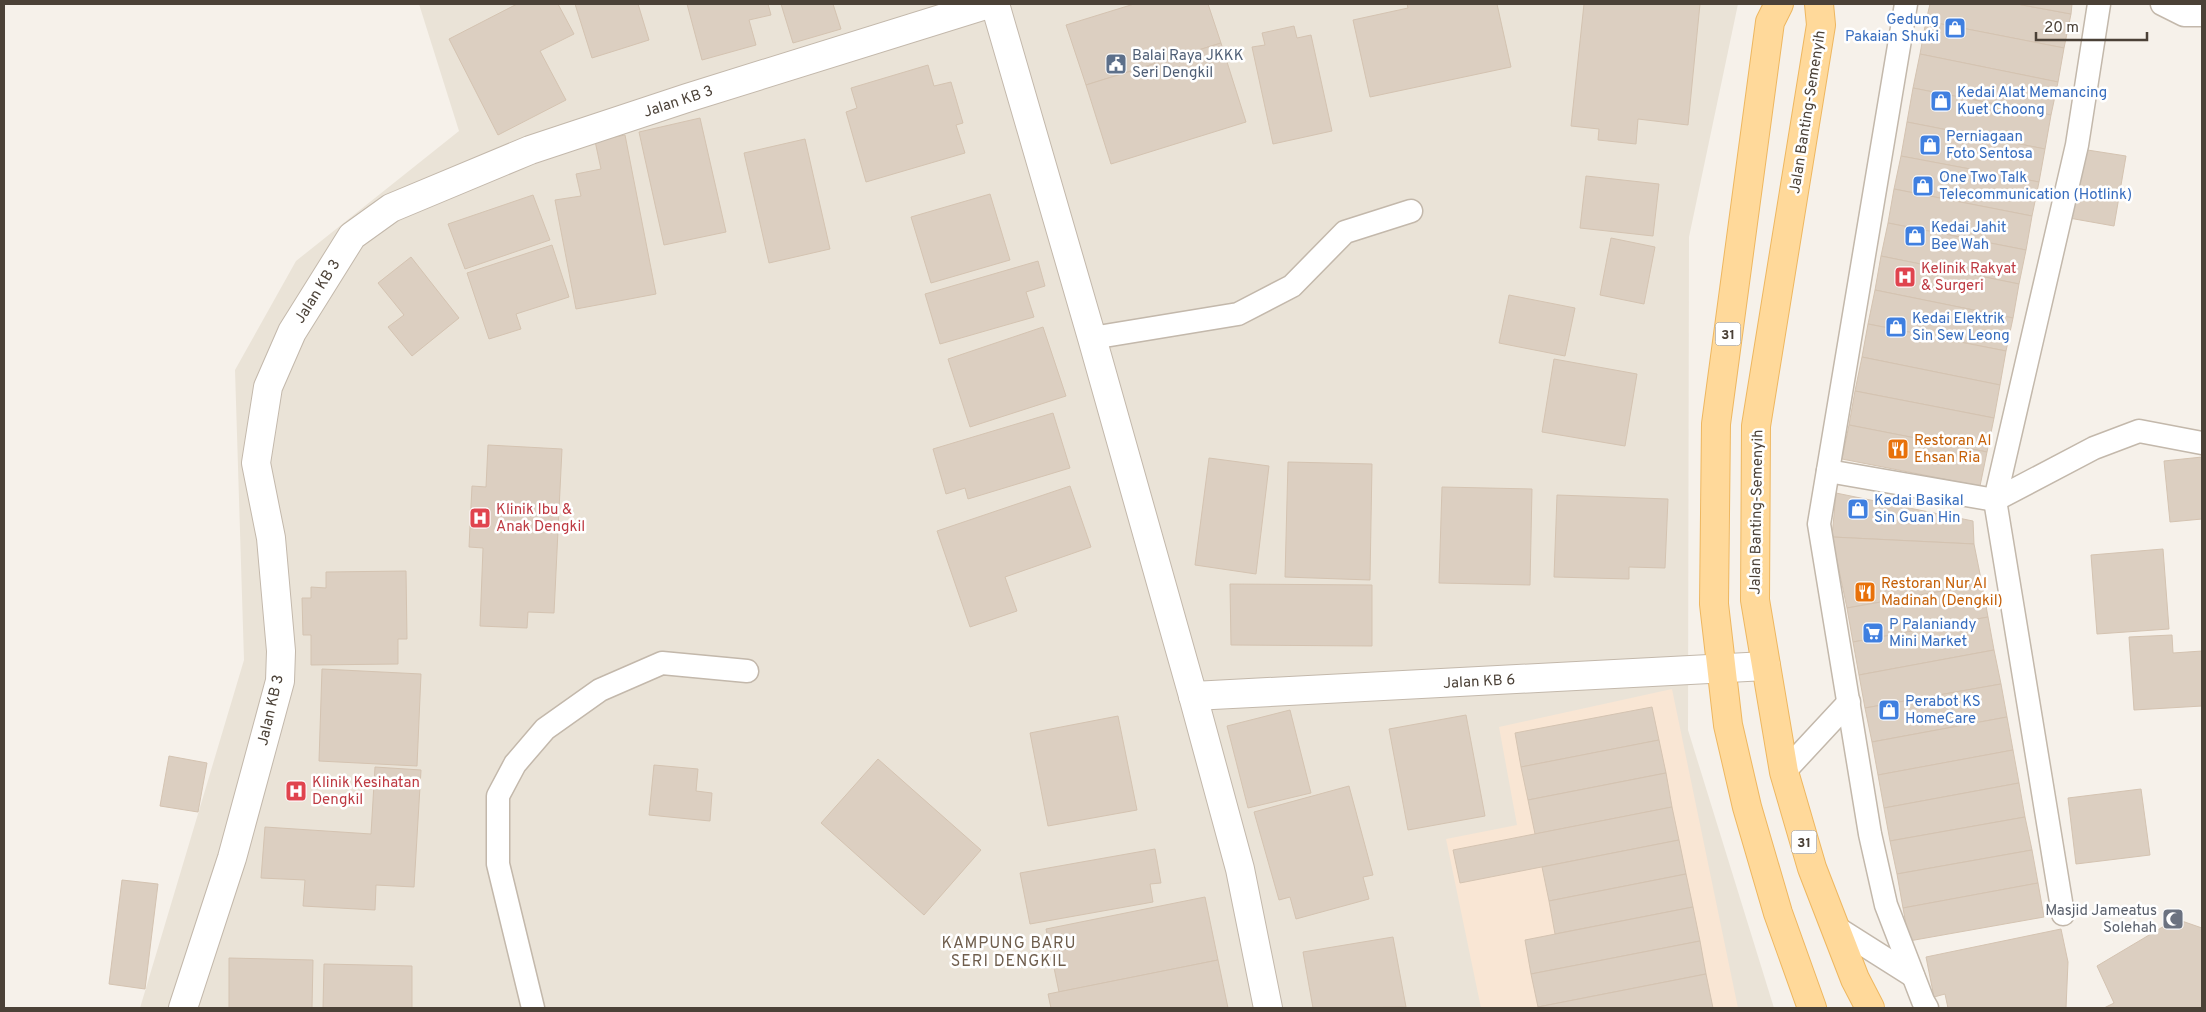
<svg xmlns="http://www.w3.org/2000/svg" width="2206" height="1012" viewBox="0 0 2206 1012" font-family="Overpass,sans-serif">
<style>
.residential{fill:#eae3d7}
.commercial{fill:#f9e6d4}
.building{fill:#dccfc1;stroke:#d4c3b1}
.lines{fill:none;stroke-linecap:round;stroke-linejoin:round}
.lane-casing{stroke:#c3b8ab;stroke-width:25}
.street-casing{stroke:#c3b8ab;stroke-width:30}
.primary-casing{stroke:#eeb760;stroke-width:30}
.lane{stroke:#fff;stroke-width:22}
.street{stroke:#fff;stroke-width:28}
.primary{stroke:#ffd99a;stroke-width:28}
.labels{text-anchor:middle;stroke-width:5;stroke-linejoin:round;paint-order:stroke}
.shield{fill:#fff;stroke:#817a73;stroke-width:1}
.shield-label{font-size:14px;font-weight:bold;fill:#4b4137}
.shop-label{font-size:15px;fill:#366cbe;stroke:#fff;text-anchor:start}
.service-label{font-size:15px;fill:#4e5e75;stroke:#fff;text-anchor:start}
.street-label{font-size:15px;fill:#4b4137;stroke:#fff}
.health-label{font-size:15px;fill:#be3a42;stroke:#fff;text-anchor:start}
.food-label{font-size:15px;fill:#c56008;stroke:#fff;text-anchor:start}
.worship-label{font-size:15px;fill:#5b616d;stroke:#fff;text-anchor:end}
.neighbourhood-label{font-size:16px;letter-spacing:1px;fill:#6f5e4d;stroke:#fff}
</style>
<rect width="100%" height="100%" fill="#f6f1ea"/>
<polygon class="residential" points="419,4 1738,4 1689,237 1688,730 1774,1008 140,1008 244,660 235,370 296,261 459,131"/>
<polygon class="commercial" points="1672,689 1738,1008 1481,1008 1446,839 1517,825 1499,727"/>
<g class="building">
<polygon points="517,4 558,4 574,34 540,51 566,100 498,135 449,39"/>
<polygon points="575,4 638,4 649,40 592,58"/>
<polygon points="687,4 768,4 771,15 749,20 756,45 702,60"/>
<polygon points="781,4 833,4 841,29 793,43"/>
<polygon points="1134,4 1208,4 1221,43 1086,85 1066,25"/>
<polygon points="1407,4 1497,4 1511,67 1370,97 1353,20 1408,8"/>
<polygon points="1584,4 1700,4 1688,125 1638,119 1636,144 1598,140 1599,129 1571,126"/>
<polygon points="1930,4 2017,4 2071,14 2064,48 1926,21"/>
<polygon points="2017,4 2072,4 2071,14"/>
<polygon points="1926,21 2064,48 2058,82 1920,54"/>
<polygon points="1294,26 1297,38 1311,35 1332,131 1273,144 1252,47 1265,45 1262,33"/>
<polygon points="1221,43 1246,122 1111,164 1086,85"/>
<polygon points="1920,54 2058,82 2051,115 1913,88"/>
<polygon points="928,65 934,86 951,82 963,123 956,125 965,153 866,182 846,112 857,108 851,88"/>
<polygon points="1913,88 2051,115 2045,149 1907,122"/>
<polygon points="700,118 726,232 664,245 639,132"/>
<polygon points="1907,122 2045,149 2039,182 1901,156"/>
<polygon points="625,135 656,294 576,309 555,200 581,196 576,174 601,169 595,141"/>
<polygon points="805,139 830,249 769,263 744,153"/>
<polygon points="2081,149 2126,156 2114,226 2069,218"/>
<polygon points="1901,156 2039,182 2032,216 1894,189"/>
<polygon points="1586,176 1659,184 1653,236 1580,228"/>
<polygon points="1894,189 2032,216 2026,250 1888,223"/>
<polygon points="990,194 1010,260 931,283 911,217"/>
<polygon points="533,195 550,240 465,269 448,224"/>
<polygon points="1888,223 2026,250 2019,284 1881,256"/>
<polygon points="1611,238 1655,247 1644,304 1600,295"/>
<polygon points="552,245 569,297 516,314 521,329 489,339 467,273"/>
<polygon points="1881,256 2019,284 2013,318 1875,290"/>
<polygon points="411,257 459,318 412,356 388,327 404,315 378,283"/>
<polygon points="1038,261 1045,286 1026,292 1034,317 940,344 925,294"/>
<polygon points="1875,290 2013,318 2006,351 1868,324"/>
<polygon points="1509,295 1575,308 1565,356 1499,343"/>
<polygon points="1868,324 2006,351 2000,385 1862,357"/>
<polygon points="1043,327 1066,396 970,427 948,359"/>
<polygon points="1862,357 2000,385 1994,418 1855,391"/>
<polygon points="1554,359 1637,374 1625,446 1542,432"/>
<polygon points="1855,391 1994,418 1987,452 1849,425"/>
<polygon points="1053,413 1070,468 968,499 965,488 946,494 933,449"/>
<polygon points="1849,425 1987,452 1980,486 1842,459"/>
<polygon points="488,445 562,449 554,613 528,612 527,628 480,626 483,548 469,547 472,486 486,487"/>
<polygon points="2202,457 2202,519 2170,522 2164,461"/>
<polygon points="1209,458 1269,466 1256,574 1195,565"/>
<polygon points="1288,462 1372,464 1370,580 1285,577"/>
<polygon points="1070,486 1091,547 1005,577 1017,611 970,627 937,531"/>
<polygon points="1442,487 1532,489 1530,585 1439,583"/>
<polygon points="1836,493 1973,521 1974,544 1832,537"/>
<polygon points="1557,495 1668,499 1665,568 1629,567 1629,579 1554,577"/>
<polygon points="1832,537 1974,544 1982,584 1847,608"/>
<polygon points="2163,549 2169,629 2097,634 2091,555"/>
<polygon points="406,571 407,639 398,639 398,664 311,665 311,635 303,635 302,598 311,598 311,587 326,588 326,572"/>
<polygon points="1230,584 1372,585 1372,646 1231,645"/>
<polygon points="1982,584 1988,617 1853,642 1847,608"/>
<polygon points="1988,617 1994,650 1859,675 1853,642"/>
<polygon points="2172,635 2173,653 2202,651 2202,706 2134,710 2129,637"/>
<polygon points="1994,650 2001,684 1865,708 1859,675"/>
<polygon points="322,669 421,674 417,766 319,761"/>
<polygon points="2001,684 2007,717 1872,742 1865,708"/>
<polygon points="1652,707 1659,740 1521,767 1515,733"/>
<polygon points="1290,710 1311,793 1248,808 1227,726"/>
<polygon points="1466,715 1485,816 1408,830 1389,729"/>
<polygon points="1118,716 1137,810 1048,826 1030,733"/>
<polygon points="2007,717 2013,750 1878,775 1872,742"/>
<polygon points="1659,740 1666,773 1528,800 1521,767"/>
<polygon points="2013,750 2019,783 1884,808 1878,775"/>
<polygon points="169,756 207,763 198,812 160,806"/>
<polygon points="878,759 981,850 924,915 821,823"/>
<polygon points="654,765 698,769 696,791 712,793 710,821 649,815"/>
<polygon points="375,767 421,770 414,887 376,885 375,910 303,906 305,880 261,878 265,827 371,834"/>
<polygon points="1666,773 1672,807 1535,834 1528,800"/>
<polygon points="2019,783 2025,817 1890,841 1884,808"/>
<polygon points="1349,786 1373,875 1363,877 1369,899 1296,919 1290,897 1279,900 1254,812"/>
<polygon points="2141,789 2150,855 2076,864 2068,798"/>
<polygon points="1672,807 1679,840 1460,883 1453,850"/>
<polygon points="2025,817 2032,850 1897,874 1890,841"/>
<polygon points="1679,840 1686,874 1549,901 1542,867"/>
<polygon points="1155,849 1161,883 1150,884 1153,902 1030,924 1020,873"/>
<polygon points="2032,850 2038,883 1903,908 1897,874"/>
<polygon points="1686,874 1693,907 1555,934 1549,901"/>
<polygon points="122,880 158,884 145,989 109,984"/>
<polygon points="2038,883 2044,917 1909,941 1903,908"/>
<polygon points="1205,897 1218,960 1059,992 1046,929"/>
<polygon points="1693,907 1700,941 1531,974 1525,940"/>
<polygon points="2176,919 2202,928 2202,1008 2104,1008 2114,1003 2097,966"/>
<polygon points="2061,929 2068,962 2066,1008 1948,1008 1945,994 1934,997 1926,957"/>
<polygon points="1393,937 1406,1007 1313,1008 1303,952"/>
<polygon points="1700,941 1706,974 1538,1007 1531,974"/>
<polygon points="229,958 313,960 312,1008 229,1008"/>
<polygon points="1218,960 1228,1008 1051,1008 1048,994"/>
<polygon points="324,964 412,966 412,1008 323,1008"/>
<polygon points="1706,974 1713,1008 1538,1008 1538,1007"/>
</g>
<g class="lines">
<g class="lane-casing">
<g id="lane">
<polyline points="1906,4 1819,524 1870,834 1886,905 1923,1001 1927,1008"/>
<polyline points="2162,4 2184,15 2202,15"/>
<polyline points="1092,338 1238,314 1292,286 1345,232 1411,211"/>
<polyline points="1828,471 1995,500 2094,448 2139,431 2202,443"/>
<polyline points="1784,772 1849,702"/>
<polyline points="2063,914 1995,500 2077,145 2099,4"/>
<polyline points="1834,926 1913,976"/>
<polyline points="533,1008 498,864 498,796 515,764 545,729 600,690 662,663 747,671"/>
</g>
</g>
<g class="street-casing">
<g id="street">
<polyline points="995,4 1092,338 1193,696 1240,869 1268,1008"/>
<polyline points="1193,696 1766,666"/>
<polyline points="183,1008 232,858 280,681 281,651 271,538 256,463 268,387 292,332 352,236 391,208 530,150 687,98 989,4"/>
</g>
</g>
<g class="primary-casing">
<g id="primary">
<polyline points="1779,4 1770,22 1716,424 1714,604 1728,725 1747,807 1778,913 1812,1008"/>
<polyline points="1819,4 1821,25 1756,426 1755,600 1784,772 1812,868 1855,979 1870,1008"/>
</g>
</g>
<use href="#lane" class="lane"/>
<use href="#street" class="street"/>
<use href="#primary" class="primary"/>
</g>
<defs>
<g id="shop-square" transform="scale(1.125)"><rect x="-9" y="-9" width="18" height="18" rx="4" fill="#3f7fe0" stroke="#fff"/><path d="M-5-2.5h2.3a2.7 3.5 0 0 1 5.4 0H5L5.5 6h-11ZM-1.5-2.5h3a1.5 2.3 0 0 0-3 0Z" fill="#fff"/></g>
<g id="civic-square" transform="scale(1.125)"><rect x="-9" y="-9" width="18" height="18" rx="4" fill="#5c6f8a" stroke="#fff"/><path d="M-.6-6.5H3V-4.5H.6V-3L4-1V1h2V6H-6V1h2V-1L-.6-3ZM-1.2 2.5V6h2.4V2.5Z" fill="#fff"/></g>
<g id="hospital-square" transform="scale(1.125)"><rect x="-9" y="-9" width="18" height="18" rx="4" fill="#e0444e" stroke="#fff"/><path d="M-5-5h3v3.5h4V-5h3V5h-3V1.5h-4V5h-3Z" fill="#fff"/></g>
<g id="restaurant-square" transform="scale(1.125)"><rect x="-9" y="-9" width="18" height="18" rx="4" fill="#e8710a" stroke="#fff"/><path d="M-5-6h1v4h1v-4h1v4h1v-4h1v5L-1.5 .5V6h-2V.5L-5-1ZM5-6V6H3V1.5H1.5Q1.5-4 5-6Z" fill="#fff"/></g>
<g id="supermarket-square" transform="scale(1.125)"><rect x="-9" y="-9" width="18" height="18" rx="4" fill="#3f7fe0" stroke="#fff"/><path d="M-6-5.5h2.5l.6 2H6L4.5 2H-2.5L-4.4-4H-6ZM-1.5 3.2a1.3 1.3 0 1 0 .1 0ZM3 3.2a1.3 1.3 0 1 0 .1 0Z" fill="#fff"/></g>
<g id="mosque-square" transform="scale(1.125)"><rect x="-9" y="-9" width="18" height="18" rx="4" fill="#6b7280" stroke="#fff"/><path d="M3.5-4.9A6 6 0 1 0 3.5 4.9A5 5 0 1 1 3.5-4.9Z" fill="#fff"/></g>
</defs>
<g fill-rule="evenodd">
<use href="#shop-square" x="1955" y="28"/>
<use href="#civic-square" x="1116" y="64"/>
<use href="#shop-square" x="1941" y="101"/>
<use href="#shop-square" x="1930" y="145"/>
<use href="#shop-square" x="1923" y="186"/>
<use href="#shop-square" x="1915" y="236"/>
<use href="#hospital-square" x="1905" y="277"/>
<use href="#shop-square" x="1896" y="327"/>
<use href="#restaurant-square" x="1898" y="449"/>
<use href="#shop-square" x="1858" y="509"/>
<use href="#hospital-square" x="480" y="518"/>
<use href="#restaurant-square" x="1865" y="592"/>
<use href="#supermarket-square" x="1873" y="633"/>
<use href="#shop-square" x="1889" y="710"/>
<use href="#hospital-square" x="296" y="791"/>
<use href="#mosque-square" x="2173" y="919"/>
</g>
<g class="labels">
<g class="shield">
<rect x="1715.5" y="322.5" width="25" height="23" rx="4"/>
<rect x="1791.5" y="830.5" width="25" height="23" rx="4"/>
</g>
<g class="shield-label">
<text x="1728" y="339">31</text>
<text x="1804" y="847">31</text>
</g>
<g class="shop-label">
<text x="1939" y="24" text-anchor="end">Gedung<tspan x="1939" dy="17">Pakaian Shuki</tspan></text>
<text x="1957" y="97">Kedai Alat Memancing<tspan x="1957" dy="17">Kuet Choong</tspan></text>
<text x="1946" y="141">Perniagaan<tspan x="1946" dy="17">Foto Sentosa</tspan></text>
<text x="1939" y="182">One Two Talk<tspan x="1939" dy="17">Telecommunication (Hotlink)</tspan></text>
<text x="1931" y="232">Kedai Jahit<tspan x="1931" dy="17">Bee Wah</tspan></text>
<text x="1912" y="323">Kedai Elektrik<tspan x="1912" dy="17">Sin Sew Leong</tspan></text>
<text x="1874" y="505">Kedai Basikal<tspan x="1874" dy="17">Sin Guan Hin</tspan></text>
<text x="1889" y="629">P Palaniandy<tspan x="1889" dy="17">Mini Market</tspan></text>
<text x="1905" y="706">Perabot KS<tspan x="1905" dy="17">HomeCare</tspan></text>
</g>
<g class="service-label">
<text x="1132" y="60">Balai Raya JKKK<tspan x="1132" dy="17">Seri Dengkil</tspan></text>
</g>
<g class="street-label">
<text transform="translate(678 101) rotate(-18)" y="5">Jalan KB 3</text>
<text transform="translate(1807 112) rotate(-81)" y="5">Jalan Banting-Semenyih</text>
<text transform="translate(317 291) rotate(-58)" y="5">Jalan KB 3</text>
<text transform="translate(1756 512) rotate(-89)" y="5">Jalan Banting-Semenyih</text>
<text transform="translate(1479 681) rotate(-3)" y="5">Jalan KB 6</text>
<text transform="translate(270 710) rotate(-77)" y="5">Jalan KB 3</text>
</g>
<g class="health-label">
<text x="1921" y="273">Kelinik Rakyat<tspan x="1921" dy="17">&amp; Surgeri</tspan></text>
<text x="496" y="514">Klinik Ibu &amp;<tspan x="496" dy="17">Anak Dengkil</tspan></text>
<text x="312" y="787">Klinik Kesihatan<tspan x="312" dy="17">Dengkil</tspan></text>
</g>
<g class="food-label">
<text x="1914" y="445">Restoran Al<tspan x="1914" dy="17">Ehsan Ria</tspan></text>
<text x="1881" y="588">Restoran Nur Al<tspan x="1881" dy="17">Madinah (Dengkil)</tspan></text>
</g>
<g class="worship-label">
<text x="2157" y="915">Masjid Jameatus<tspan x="2157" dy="17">Solehah</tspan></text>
</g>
<g class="neighbourhood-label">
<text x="1009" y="948">KAMPUNG BARU<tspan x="1009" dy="18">SERI DENGKIL</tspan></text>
</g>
</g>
<rect width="2206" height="1012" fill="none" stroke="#4b4137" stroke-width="10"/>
<path d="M2036 32v8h111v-8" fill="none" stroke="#4b4137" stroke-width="2.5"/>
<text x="2044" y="32" font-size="15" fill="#4b4137" stroke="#ffffff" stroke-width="4" paint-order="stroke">20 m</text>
</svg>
